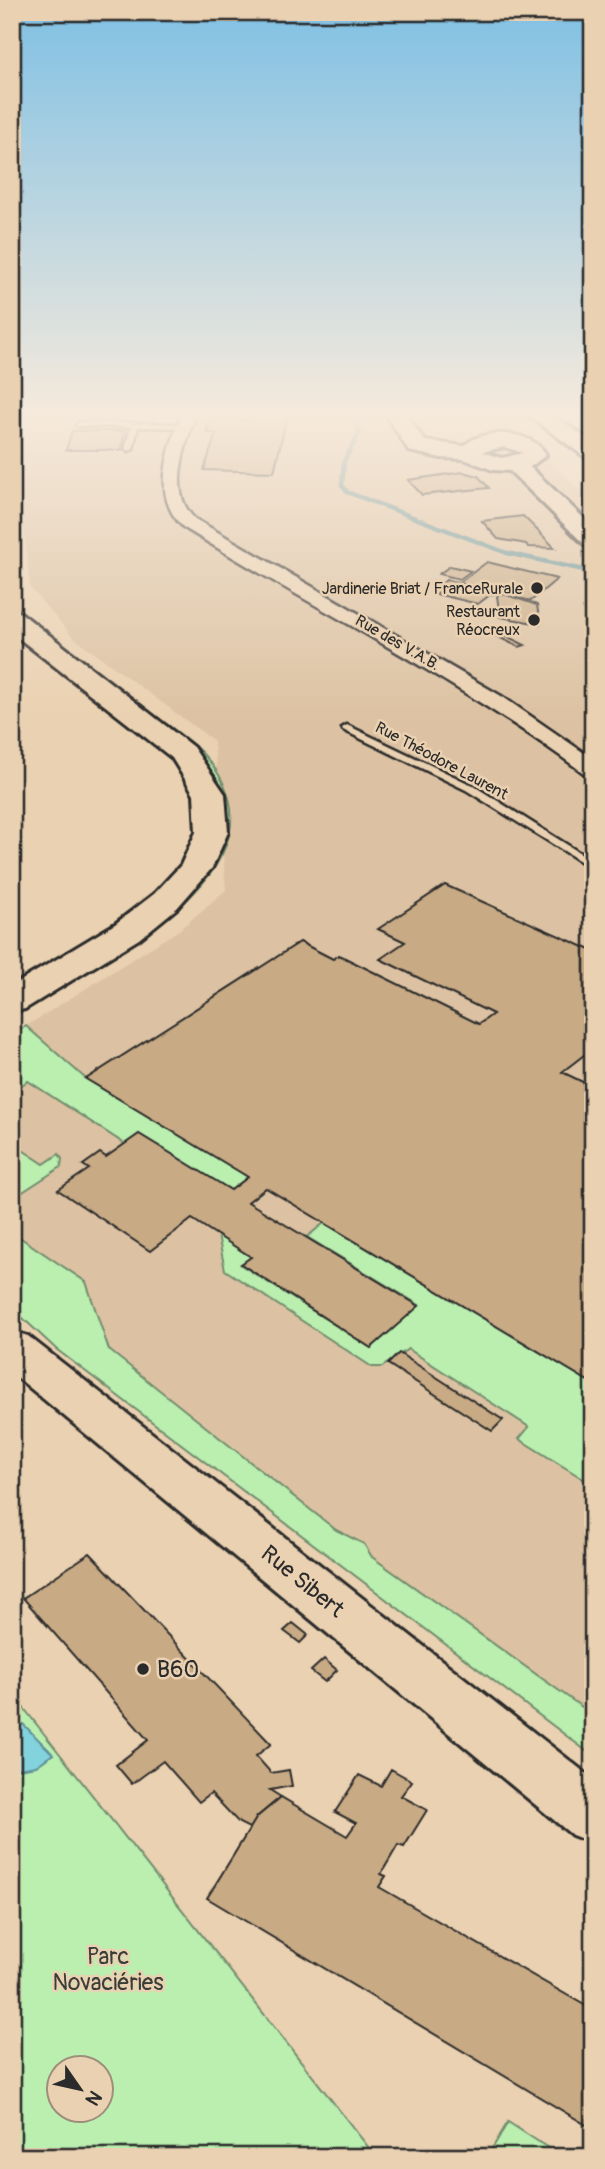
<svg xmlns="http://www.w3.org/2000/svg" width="605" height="2169" viewBox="0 0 605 2169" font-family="Pangolin,sans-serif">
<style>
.built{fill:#dcc2a2}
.green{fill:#baefb0;stroke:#728d6e;stroke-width:2;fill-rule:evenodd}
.water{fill:#83d3df;stroke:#609097;stroke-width:2}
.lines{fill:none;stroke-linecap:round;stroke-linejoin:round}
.stream{stroke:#609097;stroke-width:4.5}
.building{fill:#c8aa84;stroke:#2b2b2b;stroke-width:2}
.lane-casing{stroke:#2b2b2b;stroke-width:5}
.street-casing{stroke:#2b2b2b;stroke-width:5}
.secondary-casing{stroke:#2b2b2b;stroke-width:6}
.highway-casing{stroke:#2b2b2b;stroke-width:6}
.lane{fill:#ead1b1;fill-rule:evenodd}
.street{fill:#ead1b1;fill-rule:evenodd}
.secondary{fill:#ead1b1;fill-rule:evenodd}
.highway{fill:#ead1b1;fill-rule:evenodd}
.poi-dot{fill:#2b2b2b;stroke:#ead1b1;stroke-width:2.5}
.labels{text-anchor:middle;stroke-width:5;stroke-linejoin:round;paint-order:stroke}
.far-poi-label{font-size:16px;fill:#2b2b2b;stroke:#ead1b1;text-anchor:end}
.far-street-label{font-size:16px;fill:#2b2b2b;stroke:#ead1b1}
.near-street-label{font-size:23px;fill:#2b2b2b;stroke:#ead1b1}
.near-poi-label{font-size:23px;fill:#2b2b2b;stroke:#ead1b1;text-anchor:start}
.near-park-label{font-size:23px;fill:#393f38;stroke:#ead1b1}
</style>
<rect width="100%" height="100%" fill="#ead1b1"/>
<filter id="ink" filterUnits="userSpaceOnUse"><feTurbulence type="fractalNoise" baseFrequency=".0143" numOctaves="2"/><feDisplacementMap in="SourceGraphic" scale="14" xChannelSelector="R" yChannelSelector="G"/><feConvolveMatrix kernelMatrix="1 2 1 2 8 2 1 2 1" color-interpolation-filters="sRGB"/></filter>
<g filter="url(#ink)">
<polygon class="built" points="34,412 504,412 593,505 593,1756 56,1349 12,1308 12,1035 179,930 226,890 214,741 73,637 30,588 18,468"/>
<g class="green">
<path d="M 12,602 L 30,620 C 68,649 106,679 144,708 C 164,723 186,736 203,754 C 307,866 97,964 23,1008 L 150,926 L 221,797 L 18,615 L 12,609 Z"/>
<polygon points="26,1026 86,1079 248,1177 231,1190 125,1144 28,1081 12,1091 12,1035"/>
<polygon points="12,1143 44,1164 59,1154 62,1159 61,1167 21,1193 12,1194"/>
<polygon points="324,1223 593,1384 593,1485 519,1439 529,1427 408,1349 382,1367 372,1367 225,1270 218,1235 251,1257 241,1265 371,1348 419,1305 307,1237"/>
<polygon points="12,1232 86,1282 109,1350 336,1530 364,1544 372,1557 582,1707 593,1695 593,1756 56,1349 12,1308"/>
<path d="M 19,1702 L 67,1763 L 376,2157 L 12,2157 L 12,1710 ZM 60,2068 L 102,2068 L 102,2110 L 60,2110 Z"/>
<polygon points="508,2122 562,2157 487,2157"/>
</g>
<polygon class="water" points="22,1723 53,1754 36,1766 12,1770 12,1731"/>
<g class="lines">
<polyline class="stream" points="350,412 360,432 344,461 342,485 347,492 507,553 593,572"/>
</g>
<g class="building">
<polygon points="62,412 107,412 89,413 87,417 62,416"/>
<polygon points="254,412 288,412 274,472 204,470 216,433 206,433 210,419 252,420"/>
<polygon points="72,431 125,431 121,450 66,450"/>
<polygon points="463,472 478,476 489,488 422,495 408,480"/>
<polygon points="523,516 555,548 528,547 526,544 498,539 482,521"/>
<polygon points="487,562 557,579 531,601 459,583"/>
<polygon points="450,566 471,571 460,579 439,574"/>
<polygon points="446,580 459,583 499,593 490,595 478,604 436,594 444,588 439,586"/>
<polygon points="501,593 537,605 540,624 500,617 497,596"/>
<polygon points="500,633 525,645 519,647 494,635"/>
<polygon points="445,885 593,951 593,1048 562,1072 593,1087 593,1384 266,1188 248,1202 419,1306 371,1348 241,1264 251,1257 192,1219 150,1251 58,1190 89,1169 83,1165 100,1153 106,1157 139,1134 231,1190 248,1177 86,1079 300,942 333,959 339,955 479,1024 493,1014 380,959 405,942 378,929"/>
<polygon points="399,1353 503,1420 492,1431 388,1364"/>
<polygon points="90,1553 271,1744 256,1756 271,1773 289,1770 292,1786 270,1790 281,1797 257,1817 251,1829 239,1823 211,1793 199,1802 163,1761 132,1784 116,1765 148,1740 23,1598"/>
<polygon points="293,1623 308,1635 300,1643 284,1631"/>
<polygon points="324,1659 337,1670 325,1682 311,1671"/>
<polygon points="391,1769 412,1781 401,1796 427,1810 404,1847 398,1845 381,1874 386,1876 379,1887 593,2010 593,2129 207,1898 257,1817 281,1797 347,1836 356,1823 335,1812 359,1775 381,1786"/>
</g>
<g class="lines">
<g class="lane-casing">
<g id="lane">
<polygon points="80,422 184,424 188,426 184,428 138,427 133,449 129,451 125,449 131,427 77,426 76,424"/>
<polygon points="347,725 474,786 593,861 593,869 466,790 343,730 342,728"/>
</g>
</g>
<g class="street-casing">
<path id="street" d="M 182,412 L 196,412 C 186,445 166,492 195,519 L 503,697 L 593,759 L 593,775 L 585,774 C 458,679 317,610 183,527 C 150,495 169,450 182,412 Z"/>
</g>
<g class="secondary-casing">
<g id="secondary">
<path d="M 384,412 L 404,412 L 425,441 L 464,446 C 482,427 534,430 546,455 L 530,467 L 593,527 L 593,547 L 585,545 L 510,471 L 493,470 L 464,459 L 441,458 L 409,451 ZM 504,447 L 523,453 L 502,458 L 482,452 Z"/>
<polygon points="12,611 21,613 193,747 225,794 228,832 212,868 177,908 139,939 25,1009 12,1012 12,986 115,924 154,894 181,865 196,832 194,794 172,758 12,633"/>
<polygon points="12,1331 28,1336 593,1779 593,1843 572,1835 12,1373"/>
</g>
</g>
<g class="highway-casing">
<polygon id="highway" points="524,412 548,412 593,442 593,458 585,457"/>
</g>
<use href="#lane" class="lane"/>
<use href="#street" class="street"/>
<use href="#secondary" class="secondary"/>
<use href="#highway" class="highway"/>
</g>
</g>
<linearGradient id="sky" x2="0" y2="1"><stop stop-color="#7fc0e4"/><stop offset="0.58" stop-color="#f6eadc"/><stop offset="1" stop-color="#f6eadc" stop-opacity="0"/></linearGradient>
<rect width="605" height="716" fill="url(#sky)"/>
<g class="poi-dot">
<circle cx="537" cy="588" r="7"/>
<circle cx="534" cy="620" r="7"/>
<circle cx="143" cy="1669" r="7"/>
</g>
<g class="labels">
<g class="far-poi-label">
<text x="523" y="594">Jardinerie Briat / FranceRurale</text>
<text x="520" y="617">Restaurant<tspan x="520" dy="18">Réocreux</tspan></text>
</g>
<g class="far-street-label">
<text transform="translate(398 642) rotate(30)" y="6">Rue des V.A.B.</text>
<text transform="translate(442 760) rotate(28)" y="6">Rue Théodore Laurent</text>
</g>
<g class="near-street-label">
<text transform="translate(303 1581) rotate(39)" y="8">Rue Sibert</text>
</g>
<g class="near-poi-label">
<text x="157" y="1677">B60</text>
</g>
<g class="near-park-label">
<text x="108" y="1964">Parc<tspan x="108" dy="26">Novaciéries</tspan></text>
</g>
</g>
<rect width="605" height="2169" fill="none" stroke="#ead1b1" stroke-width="42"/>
<rect x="21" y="21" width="563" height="2127" fill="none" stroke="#2b2b2b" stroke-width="2.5" filter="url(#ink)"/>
<g transform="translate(80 2089) rotate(124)"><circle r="33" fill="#ead1b1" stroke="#9e8f7b" stroke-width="2"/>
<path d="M0-5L12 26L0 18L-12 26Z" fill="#2b2b2b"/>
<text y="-10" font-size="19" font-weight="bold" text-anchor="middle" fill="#2b2b2b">N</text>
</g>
</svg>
